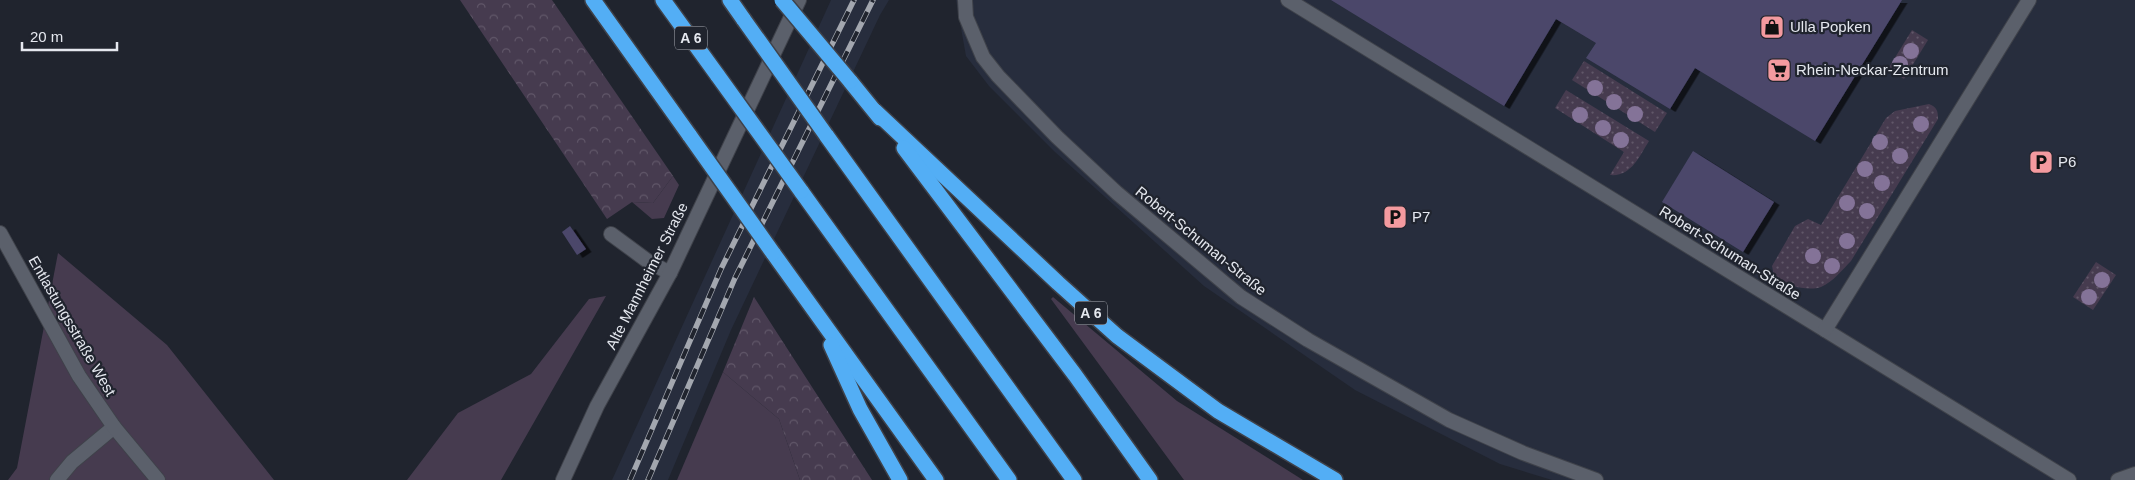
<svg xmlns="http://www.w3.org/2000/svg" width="2135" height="480" viewBox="0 0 2135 480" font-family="Helvetica,sans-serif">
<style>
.built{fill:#272d3d}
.grass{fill:#463b4f}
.forest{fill:url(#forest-crowns)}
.park{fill:url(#park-dots)}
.building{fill:#4b476b;filter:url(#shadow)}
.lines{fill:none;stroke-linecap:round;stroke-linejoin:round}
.service-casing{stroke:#3f424a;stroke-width:16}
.minor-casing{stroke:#3f424a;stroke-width:16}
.secondary-casing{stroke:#3f424a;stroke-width:16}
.motorway-casing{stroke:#3f424a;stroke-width:18}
.service{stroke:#5b606b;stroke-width:14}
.minor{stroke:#5b606b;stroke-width:14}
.secondary{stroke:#5b606b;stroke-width:14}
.motorway{stroke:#53aef5;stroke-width:15}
.rail-casing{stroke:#a3a7af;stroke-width:5.5}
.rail{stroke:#20242e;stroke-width:4;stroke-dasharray:11;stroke-linecap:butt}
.motorway-bridge-casing{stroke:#3f424a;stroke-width:18;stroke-linecap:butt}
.motorway-bridge{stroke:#53aef5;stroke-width:15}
.tree{fill:#847398}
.labels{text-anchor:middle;stroke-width:4.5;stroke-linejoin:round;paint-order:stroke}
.shield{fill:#20242e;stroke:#aaadb5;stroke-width:1}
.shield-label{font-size:14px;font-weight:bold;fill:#e5e8ef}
.poi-label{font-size:15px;fill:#e5e8ef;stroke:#20242e;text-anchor:start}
.street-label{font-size:15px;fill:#e5e8ef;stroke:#20242e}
</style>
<defs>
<pattern id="forest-crowns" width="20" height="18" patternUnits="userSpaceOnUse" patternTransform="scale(1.25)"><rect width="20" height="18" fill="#463b4f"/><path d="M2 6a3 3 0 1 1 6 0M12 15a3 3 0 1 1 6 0" fill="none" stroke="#615769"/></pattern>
<pattern id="park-dots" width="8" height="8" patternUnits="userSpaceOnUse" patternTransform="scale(1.25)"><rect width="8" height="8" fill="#463b4f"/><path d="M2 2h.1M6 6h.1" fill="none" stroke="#615769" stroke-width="1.8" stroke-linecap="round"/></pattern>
<filter id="shadow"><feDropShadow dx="5.5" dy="3" stdDeviation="0" flood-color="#0009"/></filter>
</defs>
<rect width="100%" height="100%" fill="#20242e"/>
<g class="built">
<polygon points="831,0 889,0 880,15 731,330 668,480 612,480"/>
<polygon points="956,0 2135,0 2135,480 1552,480 1500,464 1355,390 1204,286 1055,152 989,86 966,56"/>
</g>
<g class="grass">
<polygon points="673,176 679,185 664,218 652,219 632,202 653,203"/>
<polygon points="58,253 167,345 274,480 8,480 17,468"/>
<polygon points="606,296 501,480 407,480 458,413 531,374 589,299"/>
<polygon points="1053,297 1177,401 1303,480 1184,480 1051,299"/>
<polygon points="723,372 779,419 800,480 677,480"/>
</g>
<g class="forest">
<polygon points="460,0 552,0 673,176 653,203 632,202 607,219"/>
<polygon points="754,297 872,480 800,480 779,419 723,372"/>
</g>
<g class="park">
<polygon points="1912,30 1928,40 1904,79 1888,69"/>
<polygon points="1584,61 1667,113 1655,132 1572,80"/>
<path d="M 1566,90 L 1649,141 C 1639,157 1631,177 1610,175 L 1624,152 L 1555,108 Z"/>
<path d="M 1929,104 C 1937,107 1938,111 1938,119 L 1851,261 C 1842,270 1833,282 1821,287 C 1810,291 1784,287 1776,277 C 1773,274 1773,270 1772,266 L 1795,226 L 1808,219 L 1821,225 L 1886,118 L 1895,111 Z"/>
<polygon points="2096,262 2116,275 2093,310 2073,297"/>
</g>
<g class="building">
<polygon points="1331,0 1902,0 1815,141 1695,68 1670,109 1586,58 1596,43 1556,19 1504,106"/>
<polygon points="1693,151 1774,202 1743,252 1662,202"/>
<polygon points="570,226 586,249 577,255 562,232"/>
</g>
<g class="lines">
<g class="service-casing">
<g id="service">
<polyline points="965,0 966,17 983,57 998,76 1057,137 1117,193 1241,297 1308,340 1449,420 1523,453 1596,480"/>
<polyline points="1288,0 2069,480"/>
<polyline points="611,234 649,262 670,273"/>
<polyline points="1825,330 2029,0"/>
<polyline points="2118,480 2135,474"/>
</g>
</g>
<g class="minor-casing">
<polyline id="minor" points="57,480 72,462 114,427"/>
</g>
<g class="secondary-casing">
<g id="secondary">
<polyline points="0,233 79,376 114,427 158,480"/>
<polyline points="563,480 597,406 670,273 799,0"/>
</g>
</g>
<g class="motorway-casing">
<g id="motorway">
<polyline points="593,0 690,136"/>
<polyline points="663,0 718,76"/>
<polyline points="730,0 744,20"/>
<polyline points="850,81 880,118"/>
<polyline points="875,111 1058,283 1117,336 1218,411 1335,480"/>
<polyline points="826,135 1074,480"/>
<polyline points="904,148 1075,375 1150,480"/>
<polyline points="801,191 1009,480"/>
<polyline points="773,253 936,480"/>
<polyline points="831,345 860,409 900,480"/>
</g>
</g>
<use href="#service" class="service"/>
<use href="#minor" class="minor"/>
<use href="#secondary" class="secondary"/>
<use href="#motorway" class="motorway"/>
<g class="rail-casing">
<g id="rail">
<polyline points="630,480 721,269 854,0"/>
<polyline points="648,480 735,278 873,0"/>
</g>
</g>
<use href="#rail" class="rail"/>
<g class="motorway-bridge-casing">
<g id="motorway-bridge">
<polyline points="782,0 850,81"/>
<polyline points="744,20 826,135"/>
<polyline points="718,76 801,191"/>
<polyline points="690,136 773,253"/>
</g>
</g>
<use href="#motorway-bridge" class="motorway-bridge"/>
</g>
<g class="tree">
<circle cx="1911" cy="51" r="8"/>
<circle cx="1900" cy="64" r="8"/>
<circle cx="1595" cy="88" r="8"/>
<circle cx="1614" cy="102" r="8"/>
<circle cx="1635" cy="114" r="8"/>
<circle cx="1580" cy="115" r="8"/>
<circle cx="1921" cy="124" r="8"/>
<circle cx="1603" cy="128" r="8"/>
<circle cx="1621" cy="140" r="8"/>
<circle cx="1880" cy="142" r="8"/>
<circle cx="1900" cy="156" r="8"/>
<circle cx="1865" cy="169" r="8"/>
<circle cx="1882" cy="183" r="8"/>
<circle cx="1847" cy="203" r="8"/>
<circle cx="1867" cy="211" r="8"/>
<circle cx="1847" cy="241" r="8"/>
<circle cx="1813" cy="256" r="8"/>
<circle cx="1832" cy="266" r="8"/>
<circle cx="2102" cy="280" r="8"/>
<circle cx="2089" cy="297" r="8"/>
</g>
<defs>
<g id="shop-square" transform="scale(1.25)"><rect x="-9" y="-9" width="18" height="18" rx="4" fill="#f49a9f" stroke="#20242e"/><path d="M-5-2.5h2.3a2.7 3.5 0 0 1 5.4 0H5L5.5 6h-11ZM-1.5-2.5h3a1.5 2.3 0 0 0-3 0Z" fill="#111"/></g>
<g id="supermarket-square" transform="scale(1.25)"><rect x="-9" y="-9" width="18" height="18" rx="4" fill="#f49a9f" stroke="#20242e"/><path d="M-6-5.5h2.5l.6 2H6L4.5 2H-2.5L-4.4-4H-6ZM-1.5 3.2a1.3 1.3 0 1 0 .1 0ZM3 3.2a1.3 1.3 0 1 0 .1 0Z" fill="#111"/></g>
<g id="parking-square" transform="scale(1.25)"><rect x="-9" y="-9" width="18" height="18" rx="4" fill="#f49a9f" stroke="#20242e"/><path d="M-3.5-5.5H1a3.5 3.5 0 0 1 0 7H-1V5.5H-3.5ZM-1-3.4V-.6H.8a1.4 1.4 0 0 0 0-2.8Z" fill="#111"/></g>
</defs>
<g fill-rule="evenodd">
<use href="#shop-square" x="1772" y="27"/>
<use href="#supermarket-square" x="1779" y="70"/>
<use href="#parking-square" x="2041" y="162"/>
<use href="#parking-square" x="1395" y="217"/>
</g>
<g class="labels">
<g class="shield">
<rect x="675" y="26.5" width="32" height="23" rx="4"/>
<rect x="1075" y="301.5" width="32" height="23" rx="4"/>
</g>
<g class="shield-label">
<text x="691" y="43">A 6</text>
<text x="1091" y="318">A 6</text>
</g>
<g class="poi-label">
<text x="1790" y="32">Ulla Popken</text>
<text x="1796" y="75">Rhein-Neckar-Zentrum</text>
<text x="2058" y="167">P6</text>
<text x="1412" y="222">P7</text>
</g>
<g class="street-label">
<text transform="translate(1201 241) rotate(39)" y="5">Robert-Schuman-Straße</text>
<text transform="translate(1730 253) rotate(32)" y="5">Robert-Schuman-Straße</text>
<text transform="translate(647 276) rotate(-63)" y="5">Alte Mannheimer Straße</text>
<text transform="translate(72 326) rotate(60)" y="5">Entlastungsstraße West</text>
</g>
</g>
<path d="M22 42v8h95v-8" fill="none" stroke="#e5e8ef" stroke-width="2.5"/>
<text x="30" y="42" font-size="15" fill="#e5e8ef" stroke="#20242e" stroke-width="4" paint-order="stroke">20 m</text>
</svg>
